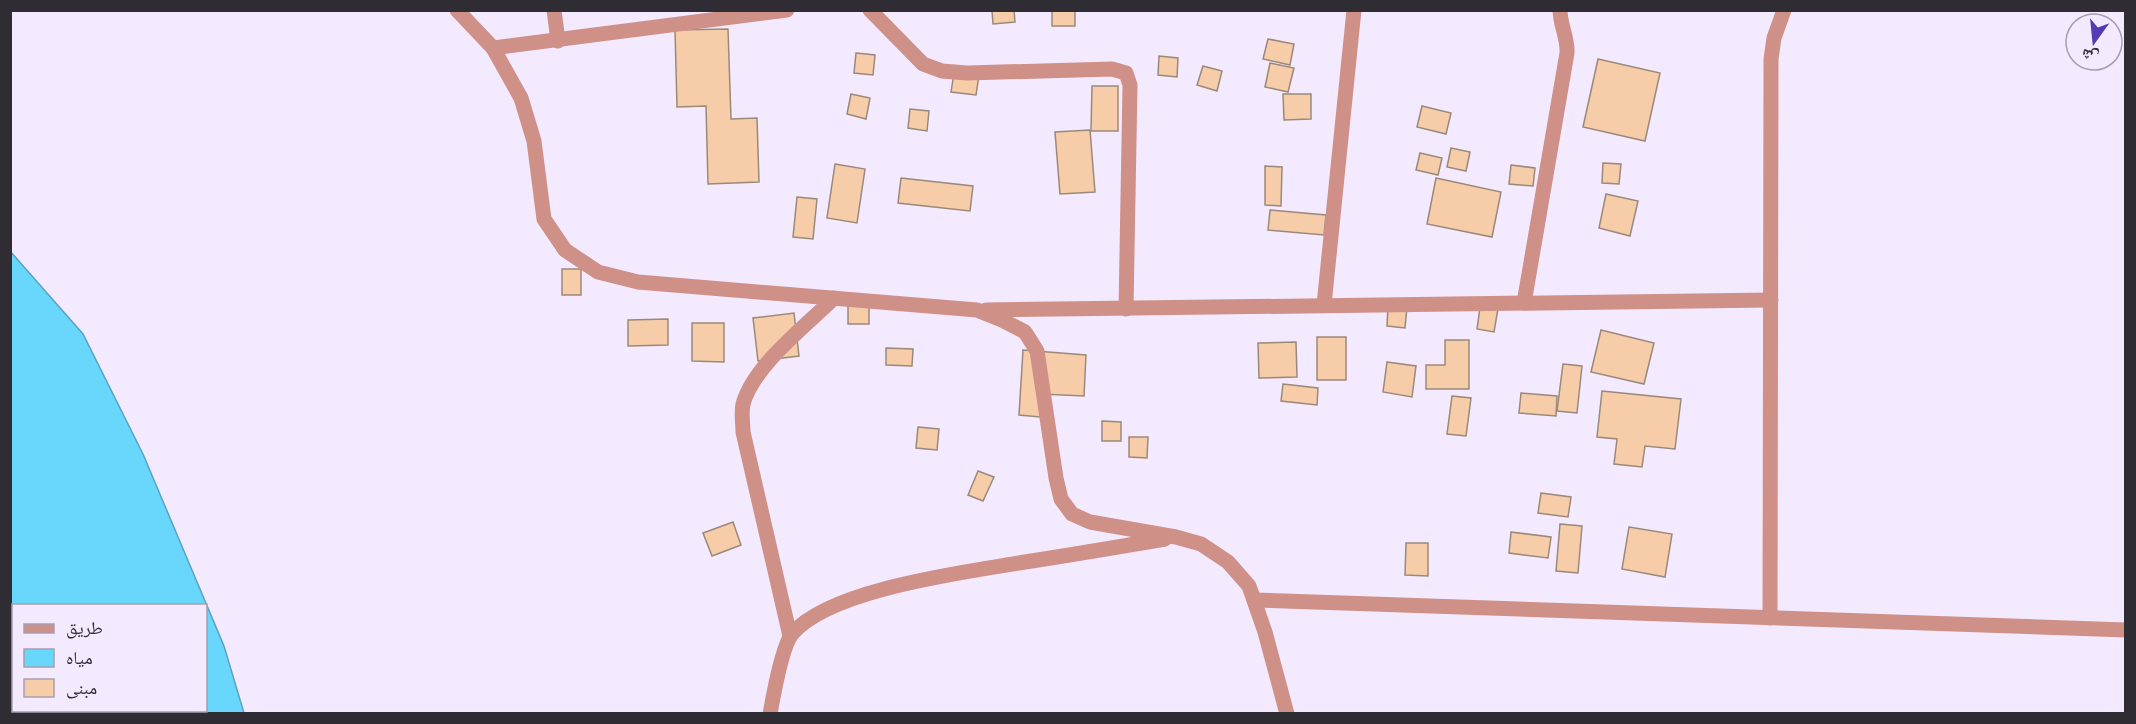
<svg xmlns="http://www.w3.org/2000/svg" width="2136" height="724" viewBox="0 0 2136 724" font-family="'Public Sans','Noto Naskh Arabic',sans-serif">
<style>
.water{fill:#69d6fc;stroke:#58a3c0;stroke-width:1.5;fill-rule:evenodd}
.building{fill:#f6cda8;stroke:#9a897a;stroke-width:1.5}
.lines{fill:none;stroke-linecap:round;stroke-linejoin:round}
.minor{stroke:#cf9187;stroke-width:15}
</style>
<rect width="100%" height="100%" fill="#f4eaff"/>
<path class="water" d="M 10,251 L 83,334 L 143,454 L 224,646 L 244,713 L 11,713 ZM 14,606 L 206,606 L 206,710 L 14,710 Z"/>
<g class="building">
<polygon points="992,10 1014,10 1015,22 993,24"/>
<rect x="1052" y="10" width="23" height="16"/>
<polygon points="728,29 731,119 757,118 759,182 708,184 706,106 677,107 675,30"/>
<polygon points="1268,39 1294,44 1290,65 1263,59"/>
<polygon points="856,53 875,55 873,75 854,73"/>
<polygon points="1159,56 1178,58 1177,77 1158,75"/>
<polygon points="1598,59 1660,73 1645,141 1583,127"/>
<polygon points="1270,63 1294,68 1288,92 1265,87"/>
<polygon points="1203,66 1222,71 1217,91 1197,85"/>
<polygon points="954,73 979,75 976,95 951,92"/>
<polygon points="1092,86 1118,86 1118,131 1091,131"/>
<polygon points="851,94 870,98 866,119 847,114"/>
<polygon points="1283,94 1311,94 1311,119 1284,120"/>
<polygon points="1422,106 1451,113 1446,134 1417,127"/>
<polygon points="910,109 929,111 927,131 908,128"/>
<polygon points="1090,130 1095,192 1060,194 1055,132"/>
<polygon points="1451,148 1470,152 1466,171 1447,167"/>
<polygon points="1420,153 1442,158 1438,175 1416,170"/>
<polygon points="1603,163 1621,164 1619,184 1602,183"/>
<polygon points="835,164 865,169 857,223 827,218"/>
<polygon points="1511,165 1535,168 1533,186 1509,184"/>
<polygon points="1265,166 1282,167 1281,206 1265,205"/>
<polygon points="901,178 973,186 970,211 898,203"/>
<polygon points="1436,178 1501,192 1492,237 1427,224"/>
<polygon points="1606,194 1638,201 1630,236 1599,228"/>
<polygon points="797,197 817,199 813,239 793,237"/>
<polygon points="1270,210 1326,215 1324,235 1268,230"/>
<rect x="562" y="269" width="19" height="26"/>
<polygon points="1481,300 1499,303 1494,332 1477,329"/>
<polygon points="848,302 869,303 869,324 848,324"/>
<polygon points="1388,306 1407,307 1405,328 1387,326"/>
<polygon points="794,313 799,356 758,361 753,318"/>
<polygon points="668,319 668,345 628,346 628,320"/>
<polygon points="692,323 724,323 724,362 692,361"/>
<polygon points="1601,330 1654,343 1644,384 1591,372"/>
<rect x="1317" y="337" width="29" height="43"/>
<polygon points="1445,340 1469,340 1469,389 1426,389 1426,365 1445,365"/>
<polygon points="1296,342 1297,377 1259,378 1258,343"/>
<polygon points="886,348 913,349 912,366 886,365"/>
<polygon points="1023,350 1086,355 1084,396 1041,394 1040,417 1019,415"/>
<polygon points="1387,362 1416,366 1412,397 1383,392"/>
<polygon points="1563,364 1582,366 1577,413 1557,411"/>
<polygon points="1283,384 1318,388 1317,405 1281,401"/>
<polygon points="1602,391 1681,399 1675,449 1645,446 1642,467 1614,464 1617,439 1597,437"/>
<polygon points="1521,393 1557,396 1556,416 1519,413"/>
<polygon points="1452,396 1471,398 1466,436 1447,434"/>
<polygon points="1102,421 1121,422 1121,441 1102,441"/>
<polygon points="918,427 939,429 937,450 916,448"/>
<polygon points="1129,437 1148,437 1147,458 1129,457"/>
<polygon points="978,471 994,477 983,501 968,495"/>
<polygon points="1541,493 1571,497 1568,517 1538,513"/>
<polygon points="733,522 741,545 712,556 703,533"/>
<polygon points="1560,524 1582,526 1578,573 1556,571"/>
<polygon points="1629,527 1672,534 1665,577 1622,569"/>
<polygon points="1511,532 1551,537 1548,558 1509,553"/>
<polygon points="1406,543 1428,543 1428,576 1405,575"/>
</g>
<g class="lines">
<g class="minor">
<polyline points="457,10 493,48 521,98 534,141 544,219 565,250 598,272 638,282 977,310 1002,320 1025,332 1037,351 1056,478 1061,499 1072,514 1090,522 1176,537 1201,544 1228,562 1249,586 1265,632 1287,714"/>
<polyline points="554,10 558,41"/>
<polyline points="870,10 923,64 942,71 967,73 1112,69 1126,73 1130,85 1126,309"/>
<polyline points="493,48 787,10"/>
<path d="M 1524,303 L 1567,53 C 1568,38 1560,25 1560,10"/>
<polyline points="1324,305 1354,10"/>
<polyline points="986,310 1771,300"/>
<polyline points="1254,600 2126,630"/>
<polyline points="1770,618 1771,59 1774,38 1784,10"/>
<path d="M 790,636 L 743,432 C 743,423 741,413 743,404 C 754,365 806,326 834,298"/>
<path d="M 770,714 C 773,697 782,646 792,634 C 829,589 966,572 1025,562 C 1071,555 1118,547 1165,539"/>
</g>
</g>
<rect width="2136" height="724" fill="none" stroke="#302c34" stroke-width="24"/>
<rect x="12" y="604" width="195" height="108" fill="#f4eaff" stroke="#a69eae" stroke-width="1.5"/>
<rect x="24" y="624" width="30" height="9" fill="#cf9187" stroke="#a69eae" stroke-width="1.5"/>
<text x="66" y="634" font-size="18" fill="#302c34">طريق</text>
<rect x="24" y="649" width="30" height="18" fill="#69d6fc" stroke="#a69eae" stroke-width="1.5"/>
<text x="66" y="664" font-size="18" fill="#302c34">مياه</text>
<rect x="24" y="679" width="30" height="18" fill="#f6cda8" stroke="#a69eae" stroke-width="1.5"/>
<text x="66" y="694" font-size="18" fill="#302c34">مبنى</text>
<g transform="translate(2094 42) rotate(195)"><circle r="28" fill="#f4eaff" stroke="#a69eae" stroke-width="1.5"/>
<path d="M0-4.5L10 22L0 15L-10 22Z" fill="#553bb3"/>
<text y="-9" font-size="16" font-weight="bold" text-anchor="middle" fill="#302c34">ش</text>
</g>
</svg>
